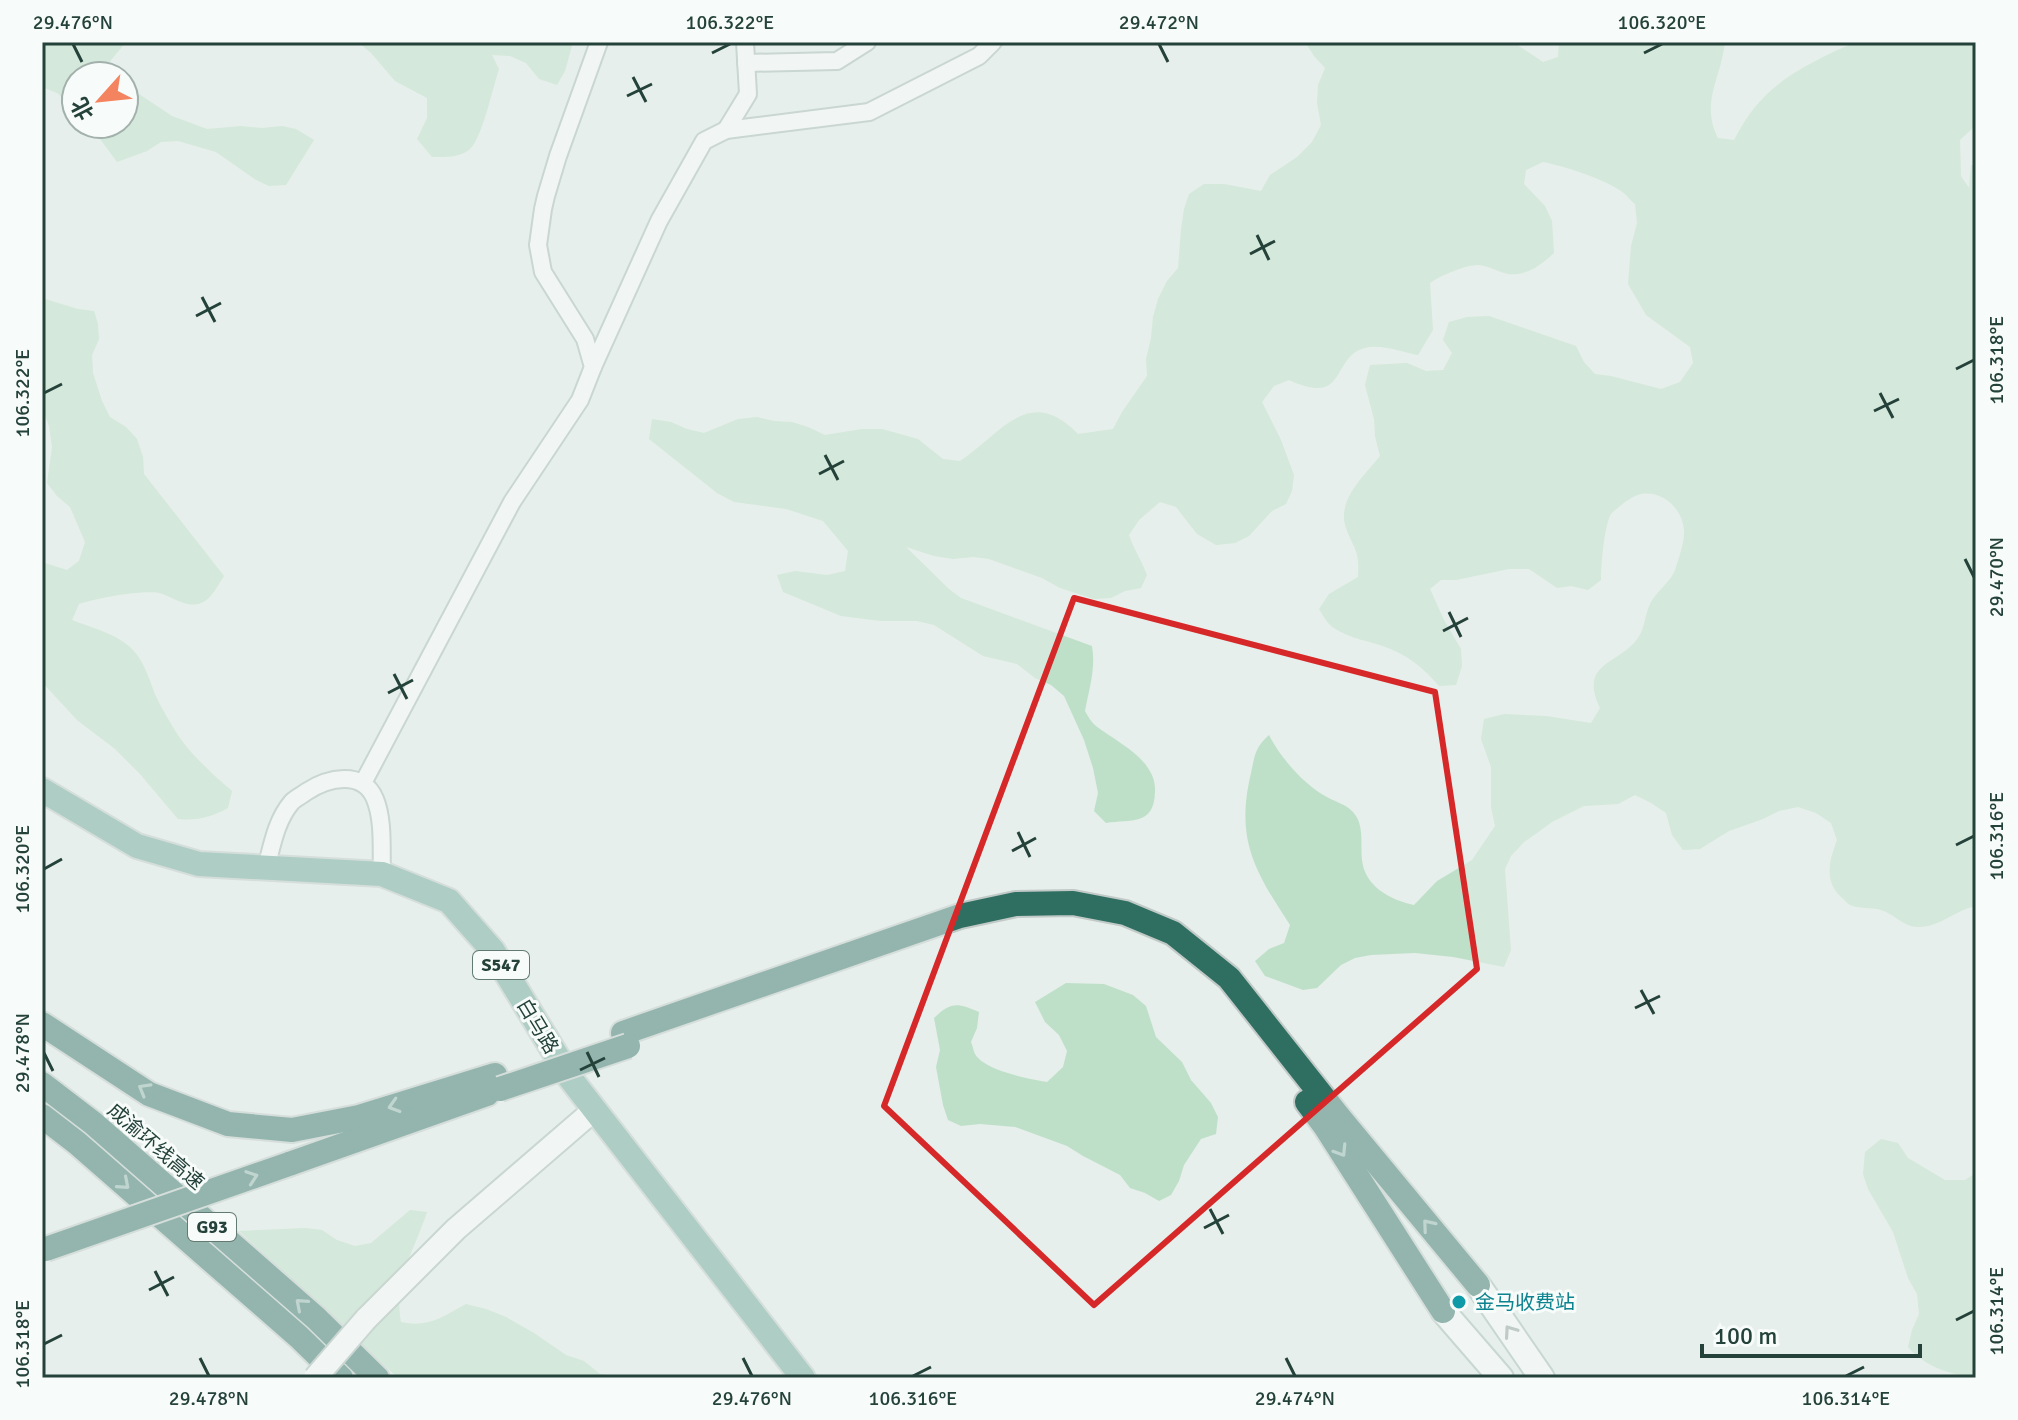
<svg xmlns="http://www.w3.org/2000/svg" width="2018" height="1420" viewBox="0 0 2018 1420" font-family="Signika,'Noto Sans SC',sans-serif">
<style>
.green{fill:#bfe0c8}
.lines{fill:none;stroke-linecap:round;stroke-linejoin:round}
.minor-casing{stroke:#a8b8b2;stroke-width:20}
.tertiary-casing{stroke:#a8b8b2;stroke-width:26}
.secondary-casing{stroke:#a4bbb3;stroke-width:28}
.primary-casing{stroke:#c2cac8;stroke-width:28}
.motorway-casing{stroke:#c2cac8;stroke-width:28}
.minor{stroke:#fff;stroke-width:16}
.tertiary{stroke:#fff;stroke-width:22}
.secondary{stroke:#fff;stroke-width:24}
.primary{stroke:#6aa596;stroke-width:24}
.motorway{stroke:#2f6f62;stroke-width:24}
.tertiary-bridge-casing{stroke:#a8b8b2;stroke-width:26;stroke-linecap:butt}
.motorway-bridge-casing{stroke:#c2cac8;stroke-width:28;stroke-linecap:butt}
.tertiary-bridge{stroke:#fff;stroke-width:22}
.motorway-bridge{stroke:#2f6f62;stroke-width:24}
.oneway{stroke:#93b5ae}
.oneway2{stroke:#92a09c}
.marked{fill:none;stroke:#d62828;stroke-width:6;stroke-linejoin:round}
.ticks{fill:none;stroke:#24423a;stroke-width:3}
.culture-dot{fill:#0f9aa8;stroke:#f7fbf9;stroke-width:3}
.labels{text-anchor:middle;stroke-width:6;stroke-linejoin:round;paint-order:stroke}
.shield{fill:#f7fbf9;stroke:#637a73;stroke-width:2}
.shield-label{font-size:18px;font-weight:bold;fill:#24423a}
.street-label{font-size:20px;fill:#24423a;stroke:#f7fbf9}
.culture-label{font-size:20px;fill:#0d838f;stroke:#f7fbf9;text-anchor:start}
.neatline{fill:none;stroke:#24423a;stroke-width:3}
.ticks-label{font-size:20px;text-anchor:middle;fill:#24423a}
</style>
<rect width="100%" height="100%" fill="#e6efeb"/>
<g class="green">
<polygon points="42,42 126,42 111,60 102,76 76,76 76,109 57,93 42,87"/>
<path d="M 358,42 L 573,42 L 565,71 L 557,85 L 539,79 L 526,63 L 510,56 L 492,55 L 499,69 C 493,87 482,138 470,149 C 460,158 444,157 432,157 L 417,139 L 427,118 L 427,98 L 395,81 L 371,53 Z"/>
<path d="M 1305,42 L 1513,42 L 1543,62 L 1558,57 L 1559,42 L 1725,42 C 1721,79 1700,103 1718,138 L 1734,140 C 1756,97 1780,79 1823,57 C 1835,51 1850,43 1864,42 C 1900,39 1939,42 1976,42 L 1976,125 L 1960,140 L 1961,176 L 1969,188 L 1971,165 L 1976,165 L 1976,906 C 1955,910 1940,927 1919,927 C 1905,928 1894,914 1881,910 C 1871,907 1859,909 1850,905 C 1846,903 1844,899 1841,897 C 1823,880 1830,859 1837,840 L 1831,823 L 1816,813 L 1798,807 L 1779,811 L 1763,819 L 1729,831 L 1700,849 L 1683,850 L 1672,835 L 1666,813 L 1651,803 L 1635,795 L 1618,804 L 1584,806 L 1552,822 L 1537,833 L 1524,842 L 1511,856 L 1505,869 L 1511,950 L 1504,967 L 1453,957 L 1415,953 L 1371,955 L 1355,958 L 1341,965 L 1317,988 L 1303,990 L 1265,976 L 1255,961 L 1269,949 L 1284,943 L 1290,925 C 1255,871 1235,840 1251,773 C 1255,754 1255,748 1269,735 C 1280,757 1304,785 1327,797 C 1335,802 1346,804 1353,812 C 1365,825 1360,845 1362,860 C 1365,887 1391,900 1414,905 L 1437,881 L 1472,860 L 1495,826 L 1491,807 L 1491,767 L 1481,739 L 1484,719 L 1504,714 L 1546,716 L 1591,723 L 1600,708 C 1578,662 1619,665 1638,638 C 1645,628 1645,614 1650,604 C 1656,591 1671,582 1675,570 C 1678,561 1684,543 1684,534 C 1685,512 1665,490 1641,494 C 1634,495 1625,502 1620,506 C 1617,509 1613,511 1611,514 C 1604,526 1601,566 1601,580 L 1588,590 L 1571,586 L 1557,588 L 1529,569 L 1509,569 L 1456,580 L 1441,580 L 1430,589 L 1444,620 L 1461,649 L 1462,666 L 1456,685 L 1439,686 C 1426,671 1413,659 1395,651 C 1375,641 1348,640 1330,625 C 1326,621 1322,614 1319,609 L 1329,594 L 1358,577 C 1360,550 1354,550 1346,528 C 1336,500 1365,475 1380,456 L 1375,436 L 1374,419 L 1365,385 L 1370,365 L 1407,363 L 1426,371 L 1443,370 L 1452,353 L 1443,340 L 1449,322 L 1467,317 L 1489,316 L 1576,346 L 1584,362 L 1595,374 L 1611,376 L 1661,389 L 1680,382 L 1693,363 L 1690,347 L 1646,315 L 1628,284 L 1631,246 L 1637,223 L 1635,204 C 1630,200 1626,194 1621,191 C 1604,179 1564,166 1543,162 L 1526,170 L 1524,184 L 1545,206 L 1552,221 L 1554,253 C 1541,265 1527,276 1508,274 C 1498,272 1488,265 1477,265 C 1466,265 1439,276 1430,283 L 1433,330 L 1418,355 C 1403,352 1385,345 1369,347 C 1328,354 1351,408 1289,380 L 1274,386 L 1262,402 L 1281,440 L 1294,475 L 1292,491 L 1286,504 L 1272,511 L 1249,536 L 1235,543 L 1216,545 L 1197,534 L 1176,507 L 1160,502 L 1139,520 L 1129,535 C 1134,550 1142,561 1147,575 L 1141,588 L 1125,591 L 1111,598 L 1094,599 L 1060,588 L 1042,578 L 989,559 L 973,557 L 953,559 L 934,556 L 906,547 L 949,589 L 961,598 L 1092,646 C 1096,668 1089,690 1085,711 C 1088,716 1091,722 1096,726 C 1118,743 1157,760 1155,792 C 1154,826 1131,819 1106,823 L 1094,811 L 1098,793 L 1093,768 L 1084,740 L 1064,696 L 1051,685 L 1035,678 L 1017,664 L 983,656 L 934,625 L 917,621 L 881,621 L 841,616 L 783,592 L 777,575 L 795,571 L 827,575 L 845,571 L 848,551 L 823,521 L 786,509 L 734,502 L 717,493 L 649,439 L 652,419 L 671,422 L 687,429 L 704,433 L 738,419 L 757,417 L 774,421 L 792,422 L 808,427 L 825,435 L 862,429 L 882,429 L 918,439 L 943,459 L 960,461 C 1001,434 1029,383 1078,434 L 1113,429 L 1122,412 L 1147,376 L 1146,359 L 1151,338 L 1153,317 L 1158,299 L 1167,281 L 1178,268 L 1181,229 L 1184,209 L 1189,194 L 1204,184 L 1224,184 L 1261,191 L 1270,175 L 1297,157 L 1312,142 L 1321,125 L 1317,103 L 1318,85 L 1325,68 L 1314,56 Z"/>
<polygon points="124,88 139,94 172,116 207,129 241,126 262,128 282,126 296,129 314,140 286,185 269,186 256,180 216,152 178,141 161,142 147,151 117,162 89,124 124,124"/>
<path d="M 42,298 L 78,309 L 94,311 L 98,324 L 99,339 L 92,355 L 93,373 L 102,401 L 110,417 L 126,427 L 137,439 L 143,457 L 144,474 L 224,576 C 219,583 213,596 205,601 C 190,611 174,597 159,593 C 140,590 98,598 79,604 L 72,620 C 92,628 118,634 133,650 C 143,661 148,675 153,689 C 157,700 164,712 170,722 C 185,750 209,771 232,791 L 228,808 C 211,817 198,821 178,819 L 140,774 L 115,749 L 77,720 L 42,682 L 42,562 L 67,570 L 79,561 L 85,542 L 70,507 L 57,496 L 47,483 L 52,447 L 49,426 L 42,407 Z"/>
<path d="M 1066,983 L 1104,984 L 1133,995 L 1146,1006 L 1156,1037 L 1182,1062 L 1191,1080 L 1211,1103 L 1218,1117 L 1216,1134 L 1201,1139 L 1184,1165 L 1179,1181 L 1171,1195 L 1159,1201 L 1145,1193 L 1130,1188 L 1120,1175 L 1083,1156 L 1067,1146 L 1015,1127 L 980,1124 L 961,1126 L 948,1120 L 943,1105 L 936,1067 L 940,1050 L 934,1018 C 951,1001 958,1003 979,1012 L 977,1028 L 971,1042 C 973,1046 973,1050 975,1054 C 985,1071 1030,1079 1047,1082 L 1063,1067 L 1067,1051 L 1059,1035 L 1045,1022 L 1035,1002 Z"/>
<path d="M 1881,1139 L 1898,1143 L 1908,1158 L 1945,1180 L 1965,1180 L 1976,1173 L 1976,1287 L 1973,1291 L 1976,1299 L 1976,1376 C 1950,1376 1925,1366 1908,1347 L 1912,1330 L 1919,1314 L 1917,1294 L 1908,1278 L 1893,1232 L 1868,1189 L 1863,1174 L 1865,1152 Z"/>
<path d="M 410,1210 L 427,1212 C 414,1252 393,1279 401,1322 C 429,1328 442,1317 466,1304 L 486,1309 L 506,1317 L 534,1333 L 566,1355 L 584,1361 L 600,1374 L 627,1378 L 398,1378 L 239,1231 L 305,1228 L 322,1230 L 337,1240 L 355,1246 L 371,1243 Z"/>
</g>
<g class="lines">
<g class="minor-casing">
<g id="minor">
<polyline points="746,63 837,61 867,42"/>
<polyline points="726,130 748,94 745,42"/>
<polyline points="593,367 659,221 704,141 726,130 869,112 979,56 993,42"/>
<polyline points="363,783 512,502 580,400 593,367 585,339 543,272 538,245 543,209 546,196 558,156 599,42"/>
<path d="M 266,868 C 272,846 276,821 291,803 C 294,799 301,796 306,792 C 327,778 363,769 375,799 C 384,821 381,850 382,874"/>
</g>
</g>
<g class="tertiary-casing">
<polyline id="tertiary" points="366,1319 456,1229 594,1110"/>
</g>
<g class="secondary-casing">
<g id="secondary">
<polyline points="1478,1285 1542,1378"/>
<polyline points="1443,1311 1501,1378"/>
</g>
</g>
<g class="primary-casing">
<polyline id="primary" points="42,790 137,846 199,864 382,874 449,901 493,951 570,1078 803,1378"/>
</g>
<g class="motorway-casing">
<g id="motorway">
<polyline points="42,1024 149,1094 228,1124 292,1130 359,1117 495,1075"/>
<polyline points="623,1033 960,916 1016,904 1073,903 1125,913 1173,933 1229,978 1338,1116 1478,1285"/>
<polyline points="42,1084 93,1123 316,1318 377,1378"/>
<polyline points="1307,1102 1325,1126 1443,1311"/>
<polyline points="42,1116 77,1143 299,1337 341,1378"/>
<polyline points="289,1164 487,1094"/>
</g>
</g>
<use href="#minor" class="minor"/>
<use href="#tertiary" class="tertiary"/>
<use href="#secondary" class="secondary"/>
<use href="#primary" class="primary"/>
<use href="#motorway" class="motorway"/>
<g class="tertiary-bridge-casing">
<polyline id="tertiary-bridge" points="315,1378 366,1319"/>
</g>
<g class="motorway-bridge-casing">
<g id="motorway-bridge">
<polyline points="500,1089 628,1046"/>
<polyline points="46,1249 289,1164"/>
</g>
</g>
<use href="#tertiary-bridge" class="tertiary-bridge"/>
<use href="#motorway-bridge" class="motorway-bridge"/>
</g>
<defs><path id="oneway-chevron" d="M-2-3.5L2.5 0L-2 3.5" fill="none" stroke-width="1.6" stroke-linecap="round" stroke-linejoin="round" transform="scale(2)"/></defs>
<g class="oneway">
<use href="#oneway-chevron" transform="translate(144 1089) rotate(-150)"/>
<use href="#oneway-chevron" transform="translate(394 1106) rotate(163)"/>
<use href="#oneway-chevron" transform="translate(1341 1151) rotate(58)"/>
<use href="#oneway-chevron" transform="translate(252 1177) rotate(-19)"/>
<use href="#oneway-chevron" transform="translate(124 1184) rotate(41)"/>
<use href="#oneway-chevron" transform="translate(1428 1225) rotate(-130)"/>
<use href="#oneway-chevron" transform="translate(301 1304) rotate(-139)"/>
</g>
<use class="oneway2" href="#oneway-chevron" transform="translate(1510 1331) rotate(-125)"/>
<path d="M0 0H2018V1420H0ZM 1074,598 L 1435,692 L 1477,969 L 1094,1305 L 884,1106 Z" fill="#e6efeb" fill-opacity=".55" fill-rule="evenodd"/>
<path class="marked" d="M 1074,598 L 1435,692 L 1477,969 L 1094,1305 L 884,1106 Z"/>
<path class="ticks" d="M 73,44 L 82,62M 1159,44 L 1168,62M 712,53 L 730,44M 1644,53 L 1662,44M 633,77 L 646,102M 627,96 L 652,84M 1257,235 L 1269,260M 1250,254 L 1275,241M 202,297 L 215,322M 196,316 L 221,303M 1956,369 L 1974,360M 44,393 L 62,384M 1880,393 L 1893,418M 1874,411 L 1899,399M 825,455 L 838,480M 819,474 L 844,461M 1965,559 L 1974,577M 1449,612 L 1461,637M 1443,631 L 1468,618M 394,674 L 407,699M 388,693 L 413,680M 1018,832 L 1030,857M 1956,845 L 1974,836M 1012,851 L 1036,838M 44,869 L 62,859M 1641,990 L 1654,1014M 1635,1008 L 1660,996M 587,1052 L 599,1077M 44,1053 L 53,1071M 580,1070 L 605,1058M 1210,1209 L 1223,1234M 1204,1228 L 1229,1215M 155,1271 L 168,1296M 149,1290 L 174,1277M 1956,1320 L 1974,1311M 44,1344 L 62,1335M 200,1358 L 209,1376M 743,1358 L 752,1376M 1286,1358 L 1295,1376M 913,1376 L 931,1367M 1846,1376 L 1864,1367"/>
<circle class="culture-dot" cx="1459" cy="1302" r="8"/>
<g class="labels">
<g class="shield">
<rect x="473" y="951" width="56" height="28" rx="6"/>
<rect x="188" y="1213" width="48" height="28" rx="6"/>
</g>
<g class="shield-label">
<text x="501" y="971">S547</text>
<text x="212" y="1233">G93</text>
</g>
<g class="street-label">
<text transform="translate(538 1026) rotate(59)" y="7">白马路</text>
<text transform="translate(156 1146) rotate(41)" y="7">成渝环线高速</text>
</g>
<g class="culture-label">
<text x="1475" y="1309">金马收费站</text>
</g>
</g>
<rect width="2018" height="1420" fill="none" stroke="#f7fbf9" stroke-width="88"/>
<g transform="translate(100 100) rotate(243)"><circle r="38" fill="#f7fbf9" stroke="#a3b1ad" stroke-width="2"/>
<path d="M0-6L14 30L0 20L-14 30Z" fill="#f4845f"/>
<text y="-12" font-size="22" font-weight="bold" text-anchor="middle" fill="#24423a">北</text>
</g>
<path d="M1702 1344v12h218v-12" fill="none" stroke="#24423a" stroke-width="4"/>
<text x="1714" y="1344" font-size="24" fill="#24423a" stroke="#f7fbf9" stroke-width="6" paint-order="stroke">100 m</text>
<rect x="44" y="44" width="1930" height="1332" class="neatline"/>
<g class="ticks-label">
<text x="73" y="29">29.476°N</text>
<text x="730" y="29">106.322°E</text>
<text x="1159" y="29">29.472°N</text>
<text x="1662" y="29">106.320°E</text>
<text transform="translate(1996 360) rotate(-90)" y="7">106.318°E</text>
<text transform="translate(22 393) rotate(-90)" y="7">106.322°E</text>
<text transform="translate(1996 577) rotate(-90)" y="7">29.470°N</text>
<text transform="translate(1996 836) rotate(-90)" y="7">106.316°E</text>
<text transform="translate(22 869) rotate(-90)" y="7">106.320°E</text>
<text transform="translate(22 1053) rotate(-90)" y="7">29.478°N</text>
<text transform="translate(1996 1311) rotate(-90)" y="7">106.314°E</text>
<text transform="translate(22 1344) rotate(-90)" y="7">106.318°E</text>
<text x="209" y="1405">29.478°N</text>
<text x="752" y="1405">29.476°N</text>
<text x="913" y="1405">106.316°E</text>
<text x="1295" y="1405">29.474°N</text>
<text x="1846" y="1405">106.314°E</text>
</g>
</svg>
